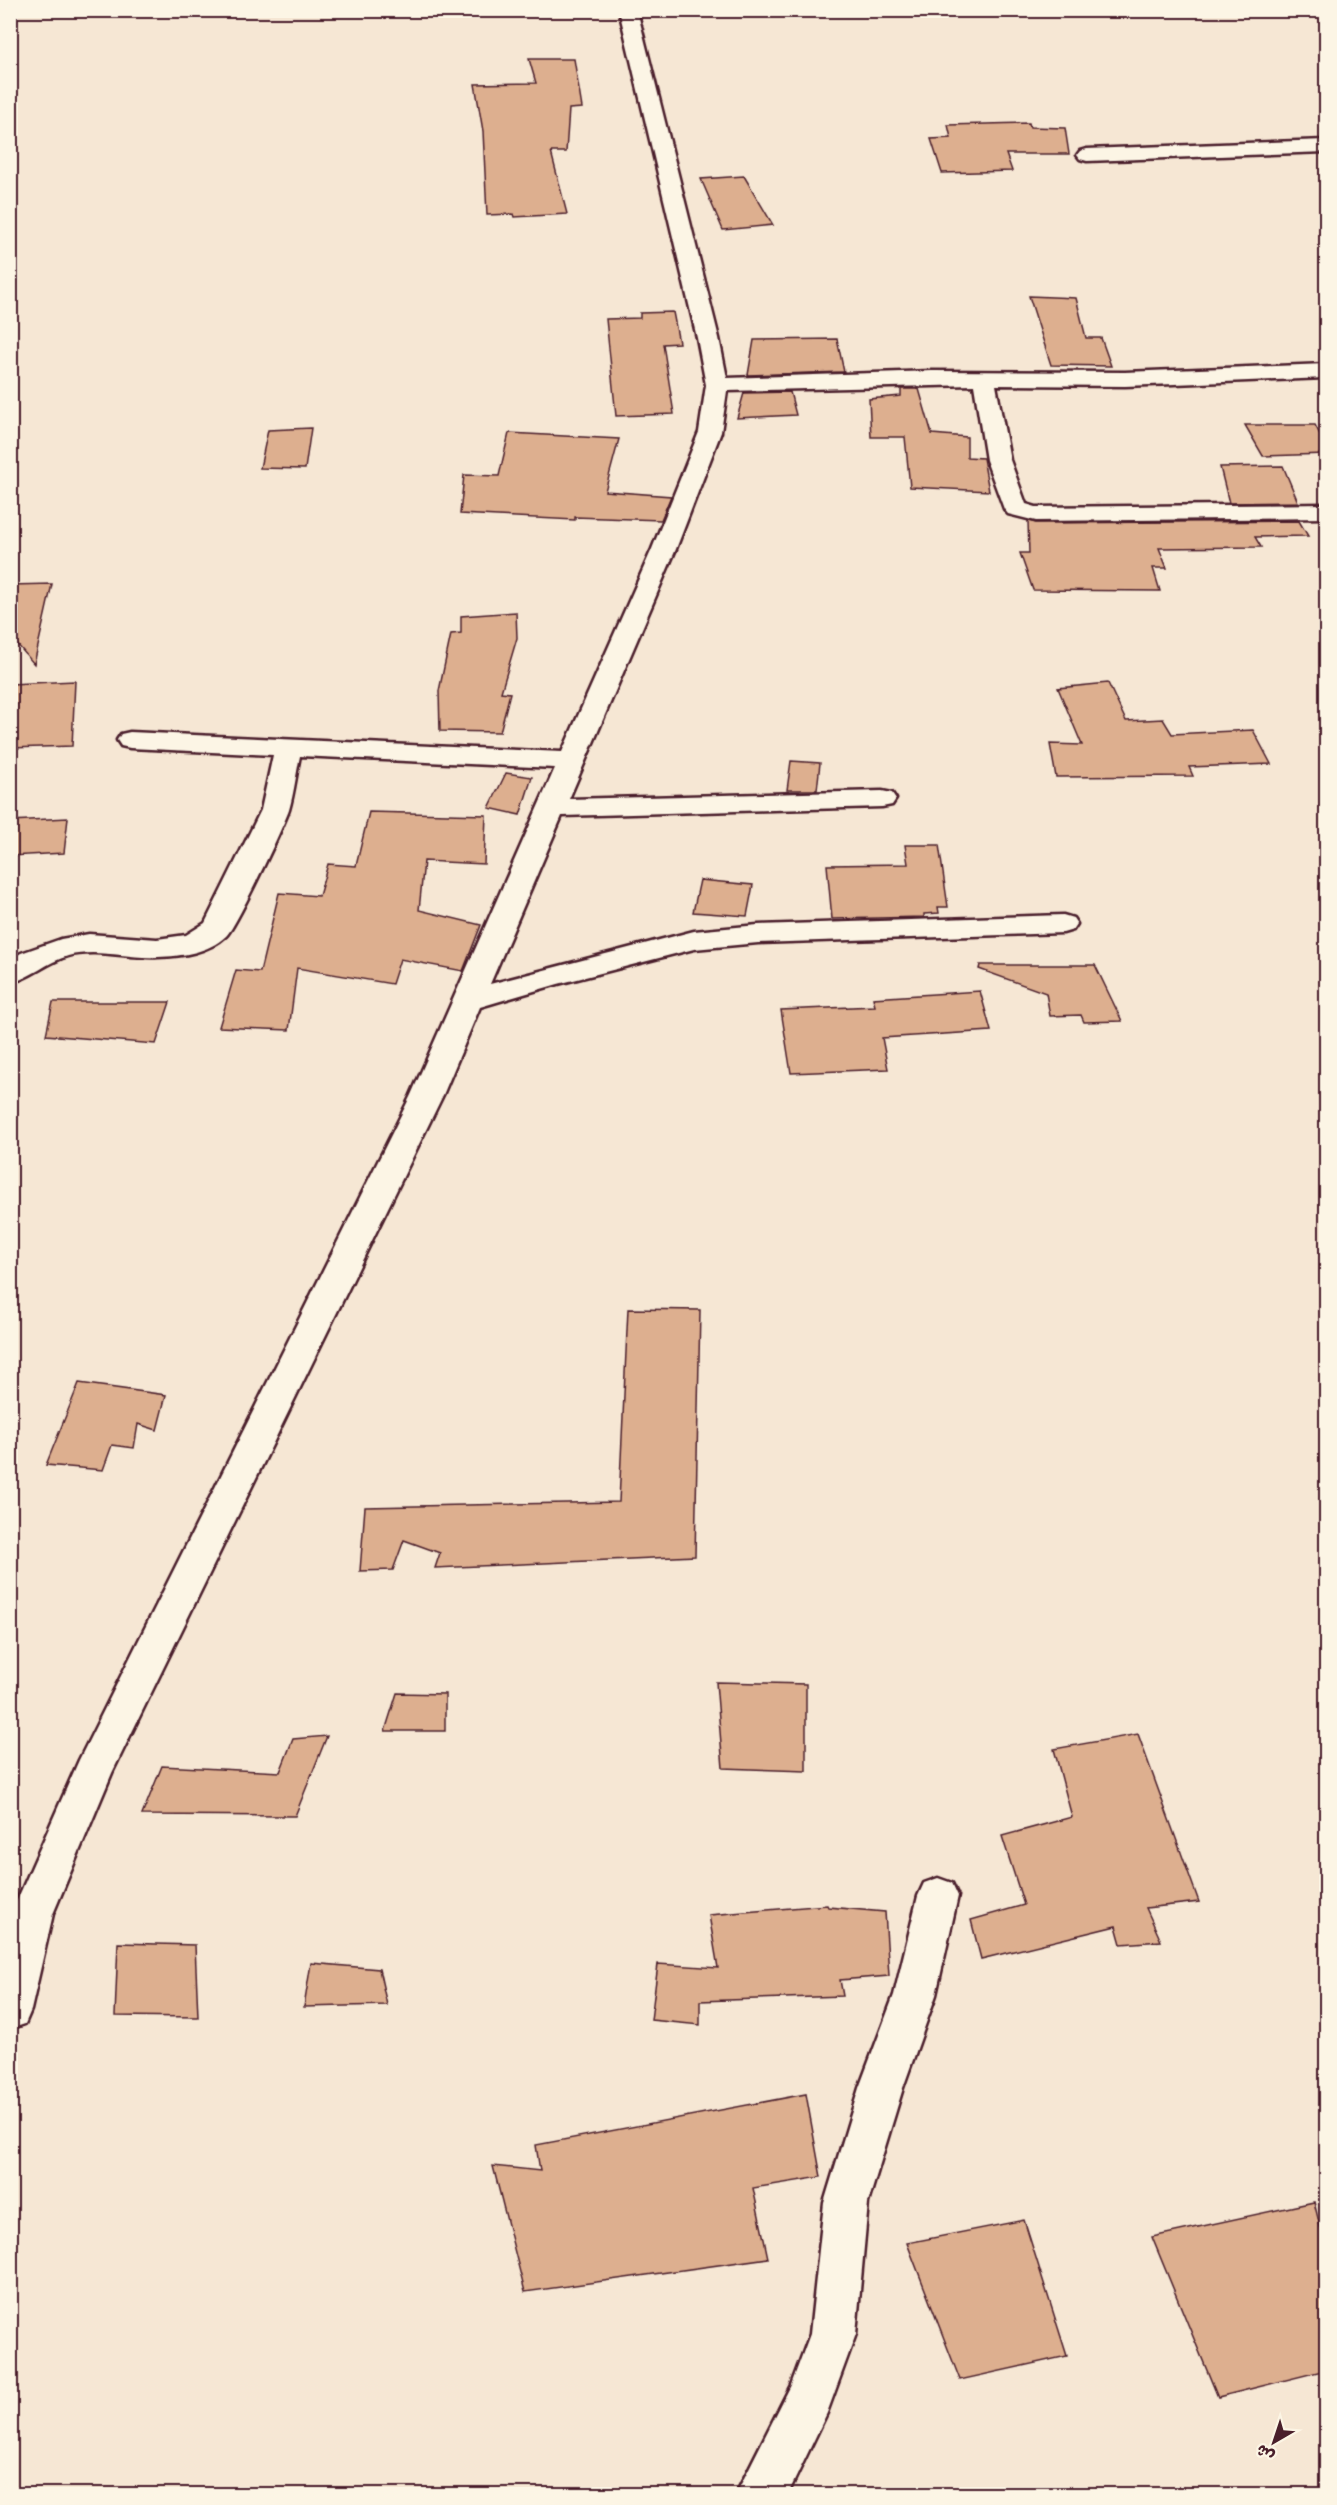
<svg xmlns="http://www.w3.org/2000/svg" width="1337" height="2505" viewBox="0 0 1337 2505" font-family="Pangolin,'Playpen Sans Arabic',sans-serif">
<style>
.building{fill:#ddaf8f;stroke:#4a1f2b;stroke-width:1.5}
.lines{fill:none;stroke-linecap:round;stroke-linejoin:round}
.minor-casing{stroke:#4a1f2b;stroke-width:5}
.minor{fill:#fcf5e5;fill-rule:evenodd}
</style>
<rect width="100%" height="100%" fill="#f6e7d4"/>
<filter id="ink" filterUnits="userSpaceOnUse"><feTurbulence type="fractalNoise" baseFrequency=".0167" numOctaves="2"/><feDisplacementMap in="SourceGraphic" scale="12" xChannelSelector="R" yChannelSelector="G"/><feConvolveMatrix kernelMatrix="1 2 1 2 8 2 1 2 1" color-interpolation-filters="sRGB"/></filter>
<g filter="url(#ink)">
<g class="building">
<polygon points="529,59 574,59 582,108 569,109 566,152 551,152 567,214 514,217 513,214 487,215 483,131 475,84 536,83"/>
<polygon points="1029,123 1030,127 1065,128 1069,154 1006,154 1012,171 942,173 931,139 951,138 948,125"/>
<polygon points="744,176 773,225 723,230 701,179"/>
<polygon points="1029,296 1076,298 1086,338 1101,338 1111,366 1051,365"/>
<polygon points="673,312 679,343 663,344 674,414 616,416 606,319 640,318 640,313"/>
<polygon points="837,339 844,372 748,375 754,340"/>
<polygon points="901,389 919,389 932,434 967,437 967,457 983,458 989,491 910,487 905,437 871,437 869,399 901,396"/>
<polygon points="790,392 796,415 737,418 744,393"/>
<polygon points="1245,425 1315,425 1326,446 1326,454 1263,456"/>
<polygon points="311,428 305,469 260,468 268,430"/>
<polygon points="509,433 619,439 605,491 671,496 661,520 575,517 575,520 460,514 464,475 499,476"/>
<polygon points="1283,466 1298,502 1229,503 1220,467"/>
<polygon points="1028,521 1036,523 1299,521 1308,536 1255,537 1261,547 1159,548 1167,568 1153,568 1160,591 1033,590 1020,553 1029,553"/>
<polygon points="52,584 34,664 10,636 10,585"/>
<polygon points="516,612 517,638 501,692 510,693 500,732 440,731 439,691 451,634 461,633 461,616"/>
<polygon points="75,681 72,746 10,748 10,684"/>
<polygon points="1108,683 1126,721 1163,719 1172,734 1253,730 1271,764 1189,767 1193,776 1056,777 1050,744 1082,745 1058,688"/>
<polygon points="791,761 820,763 817,790 787,790"/>
<polygon points="506,773 532,777 520,815 489,808"/>
<polygon points="369,812 486,815 484,864 424,861 419,910 481,925 463,971 400,959 392,984 297,968 289,1030 219,1027 236,970 260,972 279,893 319,896 328,864 356,866"/>
<polygon points="68,818 64,853 10,856 10,821"/>
<polygon points="905,845 939,845 948,907 938,907 939,913 924,914 924,917 832,919 827,865 908,864"/>
<polygon points="700,880 753,885 747,916 693,912"/>
<polygon points="980,965 1095,965 1122,1021 1084,1022 1081,1015 1050,1016 1046,993 979,969"/>
<polygon points="980,991 991,1031 882,1038 888,1069 791,1073 781,1010 875,1006 873,998"/>
<polygon points="53,1002 170,1002 156,1044 46,1035"/>
<polygon points="628,1309 700,1310 695,1556 435,1568 440,1553 404,1540 393,1570 360,1571 365,1507 619,1502"/>
<polygon points="79,1383 166,1395 157,1430 138,1424 134,1448 112,1445 103,1470 46,1465"/>
<polygon points="716,1682 806,1684 806,1771 723,1768"/>
<polygon points="397,1693 445,1694 445,1731 385,1731"/>
<polygon points="1138,1734 1199,1902 1146,1908 1161,1941 1121,1944 1116,1926 981,1959 971,1920 1024,1905 1002,1836 1072,1817 1054,1749"/>
<polygon points="327,1736 295,1816 142,1815 162,1766 280,1772 293,1739"/>
<polygon points="827,1905 828,1907 885,1912 889,1976 840,1980 843,1996 700,2001 700,2025 651,2020 658,1964 718,1968 709,1915"/>
<polygon points="118,1943 195,1945 198,2017 115,2016"/>
<polygon points="311,1963 379,1969 387,2005 304,2007"/>
<polygon points="806,2094 821,2177 753,2188 768,2258 525,2292 493,2166 540,2171 536,2145"/>
<polygon points="1314,2202 1326,2250 1326,2370 1218,2397 1152,2237"/>
<polygon points="1024,2220 1067,2356 960,2380 907,2243"/>
</g>
<g class="lines">
<g class="minor-casing">
<g id="minor">
<path d="M 619,10 L 637,10 L 719,338 L 727,378 L 932,371 L 1125,372 L 1326,364 L 1326,378 L 1125,386 L 996,385 L 1010,460 L 1026,504 L 1036,507 L 1326,504 L 1326,518 L 1036,521 L 1008,514 L 1004,509 L 986,460 L 974,385 L 727,391 L 721,432 L 676,549 L 569,799 L 882,791 L 892,793 L 896,799 L 892,805 L 882,807 L 562,816 L 490,984 L 694,931 L 758,925 L 1063,915 L 1073,918 L 1077,924 L 1073,930 L 1063,933 L 758,943 L 694,949 L 558,984 L 480,1007 L 443,1095 L 112,1773 L 53,1914 L 31,2010 L 25,2024 L 10,2029 L 11,1914 L 79,1760 L 411,1095 L 555,768 L 300,756 C 296,774 294,793 289,810 C 284,825 235,929 226,936 C 208,953 182,956 158,957 C 128,959 97,948 68,956 C 47,962 31,978 10,983 L 10,960 L 21,953 L 61,939 L 89,934 L 157,939 L 186,935 L 205,923 L 261,810 L 273,755 L 130,748 L 121,746 L 117,740 L 121,734 L 130,732 L 562,752 L 652,549 L 699,432 L 706,385 L 697,338 Z"/>
<polygon points="1326,140 1326,152 1087,161 1080,159 1077,155 1080,151 1087,149"/>
<polygon points="938,1878 952,1883 958,1896 936,1995 903,2088 868,2203 856,2334 827,2413 788,2494 736,2494 791,2385 810,2334 824,2203 859,2088 894,1995 918,1896 924,1883"/>
</g>
</g>
<use href="#minor" class="minor"/>
</g>
</g>
<rect width="1337" height="2505" fill="none" stroke="#fcf5e5" stroke-width="36"/>
<rect x="18" y="18" width="1301" height="2469" fill="none" stroke="#4a1f2b" stroke-width="2" filter="url(#ink)"/>
<g transform="translate(1274 2442) rotate(219)" stroke="#fcf5e5" stroke-width="4.5" paint-order="stroke">
<path d="M0-4.5L10 22L0 15L-10 22Z" fill="#4a1f2b"/>
<text y="-9" font-size="16" font-weight="bold" text-anchor="middle" fill="#4a1f2b">ش</text>
</g>
</svg>
